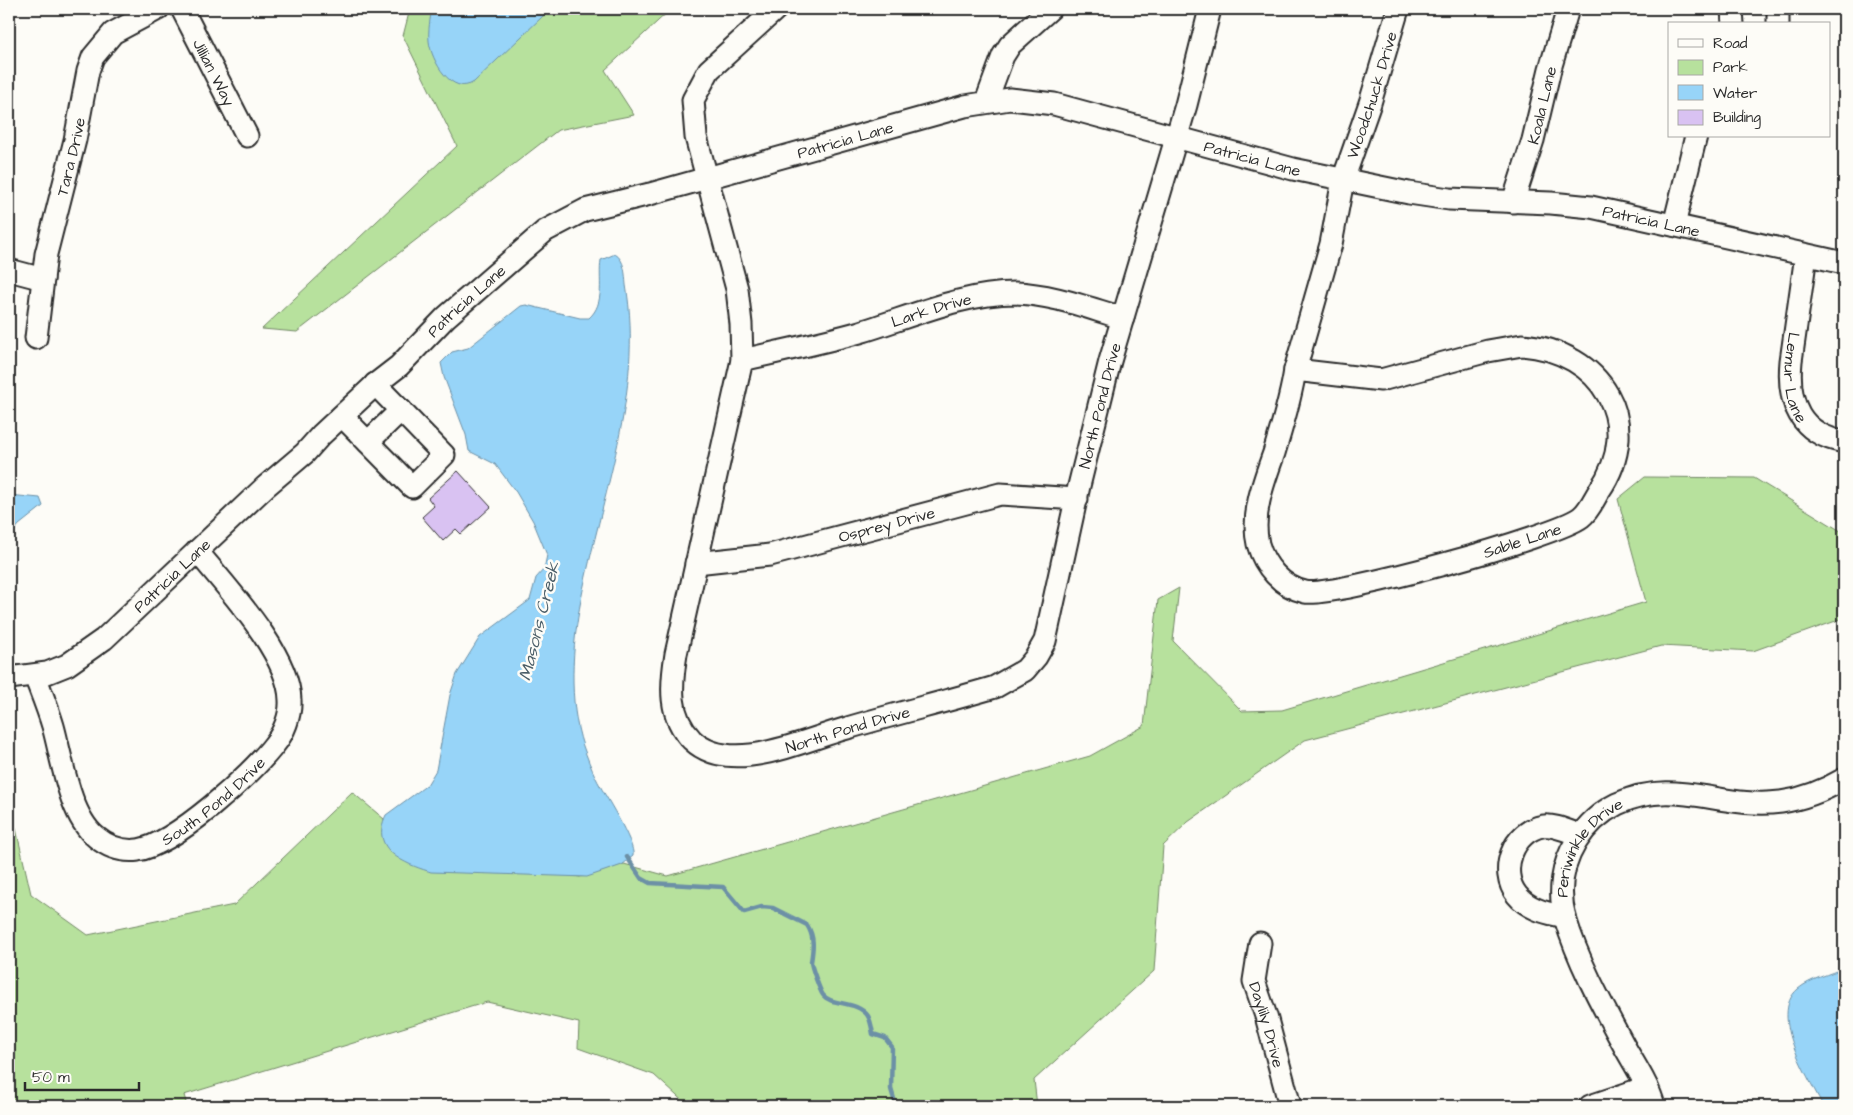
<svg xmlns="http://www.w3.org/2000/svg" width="1853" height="1115" viewBox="0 0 1853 1115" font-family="'Architects Daughter',sans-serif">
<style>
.green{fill:#b7e19d;stroke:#718664}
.water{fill:#97d4f8;stroke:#6c90a6}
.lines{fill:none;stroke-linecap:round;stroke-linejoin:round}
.stream{stroke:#6c90a6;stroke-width:4.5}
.building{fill:#d9c2f2;stroke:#2b2b2b}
.minor-casing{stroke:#2b2b2b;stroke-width:25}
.minor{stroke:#fdfcf7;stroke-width:21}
.labels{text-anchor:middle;stroke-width:5;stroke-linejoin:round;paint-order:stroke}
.street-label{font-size:16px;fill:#2b2b2b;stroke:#fdfcf7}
.water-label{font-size:18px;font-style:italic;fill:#4b5e68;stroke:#fdfcf7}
</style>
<rect width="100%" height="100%" fill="#fdfcf7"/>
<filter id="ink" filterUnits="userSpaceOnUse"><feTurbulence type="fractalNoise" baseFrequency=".02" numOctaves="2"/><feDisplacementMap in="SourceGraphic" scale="10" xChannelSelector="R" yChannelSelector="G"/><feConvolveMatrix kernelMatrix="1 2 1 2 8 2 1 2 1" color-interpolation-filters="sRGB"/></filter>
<g filter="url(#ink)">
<g class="green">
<polygon points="410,9 671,9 605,70 634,115 558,130 297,332 262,329 457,146 403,36"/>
<polygon points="1645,477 1754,478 1844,533 1844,618 1753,651 1661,646 1305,740 1188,822 1163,846 1154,971 1034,1080 1037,1106 688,1106 654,1075 578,1048 579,1023 487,1002 184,1095 187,1106 9,1106 9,798 31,894 88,935 234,905 352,792 384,819 390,852 580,877 624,864 668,876 1090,756 1144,726 1158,600 1179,588 1173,641 1242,711 1282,710 1646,602 1618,499"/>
</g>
<g class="water">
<path d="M 432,9 L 548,9 L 543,16 L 474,82 C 452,97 431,60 429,41 C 428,31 430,18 432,9 Z"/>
<path d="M 615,254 C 625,260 625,274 626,285 C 644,391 601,497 581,600 C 572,646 568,702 583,746 C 587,757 591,768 596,778 C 603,793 636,843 633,856 L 622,865 L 587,877 L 431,872 C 405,864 369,850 386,815 L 427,785 L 436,770 L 450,695 L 457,674 L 480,637 L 530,600 L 536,578 L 544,569 L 547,555 L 533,521 L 516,492 L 495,464 L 469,451 L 466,435 L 444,377 L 441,363 L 452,352 L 468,348 L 521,306 L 526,305 L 580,318 L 589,318 C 606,303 598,279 601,260 Z"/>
<polygon points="9,495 40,498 43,506 19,525 9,537"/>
<path d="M 1844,968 L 1844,1106 L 1823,1106 C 1810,1079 1767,1015 1798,989 C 1810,979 1830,974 1844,968 Z"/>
</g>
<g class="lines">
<path class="stream" d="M 627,857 L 641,878 L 650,883 L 723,887 L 744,912 L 762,907 L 773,908 L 807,925 C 815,937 813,949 811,962 C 811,966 820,991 823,995 C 831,1006 857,1000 868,1016 C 871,1021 872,1029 873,1034 L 885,1038 L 892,1047 L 891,1089 L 896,1106"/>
</g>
<polygon class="building" points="458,471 491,507 461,534 456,529 443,541 422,517 434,506 428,498"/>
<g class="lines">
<g class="minor-casing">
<g id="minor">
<path id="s1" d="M 182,9 L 247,136"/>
<path id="s2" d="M 776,9 L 709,70 L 693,100 L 696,137 L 737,289 L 741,324 L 742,360 L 676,654 C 671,685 668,716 692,740 C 730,776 801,741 844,729 C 894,714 945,702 995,687 L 1025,670 L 1036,657 L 1045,641 L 1079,486 L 1110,361 L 1186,105 L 1210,9"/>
<polyline points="1732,9 1733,24"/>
<polyline points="1778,24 1778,9"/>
<polyline points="986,102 1003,56 1010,45 1050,9"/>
<path id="s3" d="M 1513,202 L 1533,140 L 1550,69 L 1568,9"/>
<polyline points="1674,225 1696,136"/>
<path id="s4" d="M 1806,255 L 1791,361 C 1787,403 1800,434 1844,442"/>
<polyline points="9,270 43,279"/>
<path id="s5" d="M 36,338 L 46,254 L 75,140 L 88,71 L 93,57 L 113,33 L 158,9"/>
<path d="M 1522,345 C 1601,351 1646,423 1599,491 C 1594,499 1589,511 1581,517 C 1557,536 1333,598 1305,592 C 1282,587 1264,566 1258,544 C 1251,514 1264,481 1274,453 C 1282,426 1291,398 1295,370 L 1381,380 L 1488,351 Z"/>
<path id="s6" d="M 742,360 C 781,351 821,343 860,332 C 910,317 963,293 1015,293 C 1052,294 1088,308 1123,318"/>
<path id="s7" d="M 1295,370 L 1331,244 L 1343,180 L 1370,103 L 1398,9"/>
<polyline points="342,416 412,487 444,455 375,384"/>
<polyline points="368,442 401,410"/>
<path id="s8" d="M 696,563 L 770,555 L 1000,494 L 1077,499"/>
<path id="s9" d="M 35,676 C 41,692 48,709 53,726 C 62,758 69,815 96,837 C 108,847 122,852 138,850 C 175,844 251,775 274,745 C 284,733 291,715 290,700 C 289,653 226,587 197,551"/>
<path id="s10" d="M 9,678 L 47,673 L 67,665 L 104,639 L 265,487 L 305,453 L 321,435 L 377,383 L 399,366 L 446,317 L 545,231 L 585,210 L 650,194 L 965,106 L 1010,99 L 1054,104 L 1293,169 L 1409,193 L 1449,199 L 1551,203 L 1591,207 L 1844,263"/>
<path d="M 1565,917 C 1548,913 1529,910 1517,895 C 1498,871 1513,831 1543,826 C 1553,824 1570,832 1580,835"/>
<path id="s11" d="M 1260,943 L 1254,981 L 1266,1016 L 1290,1106"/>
<polyline points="1590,1106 1647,1087"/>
<path id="s12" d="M 1654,1106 C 1648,1083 1633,1063 1622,1042 C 1601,1003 1578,961 1565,918 C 1558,892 1562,865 1576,842 C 1586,826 1599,813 1617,804 C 1676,776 1721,810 1781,802 C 1803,799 1825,790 1844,779"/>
</g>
</g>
<use href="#minor" class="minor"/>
</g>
</g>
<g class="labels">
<g class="street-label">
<text dy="6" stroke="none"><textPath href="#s1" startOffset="71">Jillian Way</textPath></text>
<text dy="6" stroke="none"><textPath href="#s7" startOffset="286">Woodchuck Drive</textPath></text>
<text dy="6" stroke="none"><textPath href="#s3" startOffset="101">Koala Lane</textPath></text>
<text dy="6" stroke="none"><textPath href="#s10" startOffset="1021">Patricia Lane</textPath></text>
<text dy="6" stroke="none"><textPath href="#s5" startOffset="185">Tara Drive</textPath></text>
<text dy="6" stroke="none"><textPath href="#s10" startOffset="1441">Patricia Lane</textPath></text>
<text dy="6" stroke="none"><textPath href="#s10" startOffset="1846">Patricia Lane</textPath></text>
<text dy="6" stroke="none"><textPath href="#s10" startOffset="601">Patricia Lane</textPath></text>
<text dy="6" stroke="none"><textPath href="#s6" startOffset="196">Lark Drive</textPath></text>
<text dy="6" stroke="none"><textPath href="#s4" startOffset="124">Lemur Lane</textPath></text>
<text dy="6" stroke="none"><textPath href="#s2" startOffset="1411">North Pond Drive</textPath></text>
<text dy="6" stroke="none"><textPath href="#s8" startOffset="195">Osprey Drive</textPath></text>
<text transform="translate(1522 540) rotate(-18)" y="6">Sable Lane</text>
<text dy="6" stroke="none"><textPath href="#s10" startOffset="198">Patricia Lane</textPath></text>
<text dy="6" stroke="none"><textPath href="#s2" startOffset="946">North Pond Drive</textPath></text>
<text dy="6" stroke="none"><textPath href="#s9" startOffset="310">South Pond Drive</textPath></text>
<text dy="6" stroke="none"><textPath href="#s12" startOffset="289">Periwinkle Drive</textPath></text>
<text dy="6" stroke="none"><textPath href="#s11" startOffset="84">Daylily Drive</textPath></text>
</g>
<g class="water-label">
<text transform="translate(539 621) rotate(-76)" y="6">Masons Creek</text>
</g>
</g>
<rect width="1853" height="1115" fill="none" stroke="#fdfcf7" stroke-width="30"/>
<rect x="15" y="15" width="1823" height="1085" fill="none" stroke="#2b2b2b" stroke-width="2" filter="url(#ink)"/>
<rect x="1668" y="22" width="162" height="115" fill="#fdfcf7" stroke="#a9a8a5"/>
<rect x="1678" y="39" width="25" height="8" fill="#fdfcf7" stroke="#a9a8a5"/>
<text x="1713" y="48" font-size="15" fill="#2b2b2b">Road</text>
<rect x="1678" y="60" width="25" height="15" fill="#b7e19d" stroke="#a9a8a5"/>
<text x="1713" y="72" font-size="15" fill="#2b2b2b">Park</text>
<rect x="1678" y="85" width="25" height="15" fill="#97d4f8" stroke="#a9a8a5"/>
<text x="1713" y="98" font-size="15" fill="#2b2b2b">Water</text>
<rect x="1678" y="110" width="25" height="15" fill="#d9c2f2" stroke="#a9a8a5"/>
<text x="1713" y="122" font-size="15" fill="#2b2b2b">Building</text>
<path d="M25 1082v8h114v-8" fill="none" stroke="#2b2b2b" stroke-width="2.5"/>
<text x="32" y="1082" font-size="15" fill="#2b2b2b" stroke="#fdfcf7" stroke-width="4" paint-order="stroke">50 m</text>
</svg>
